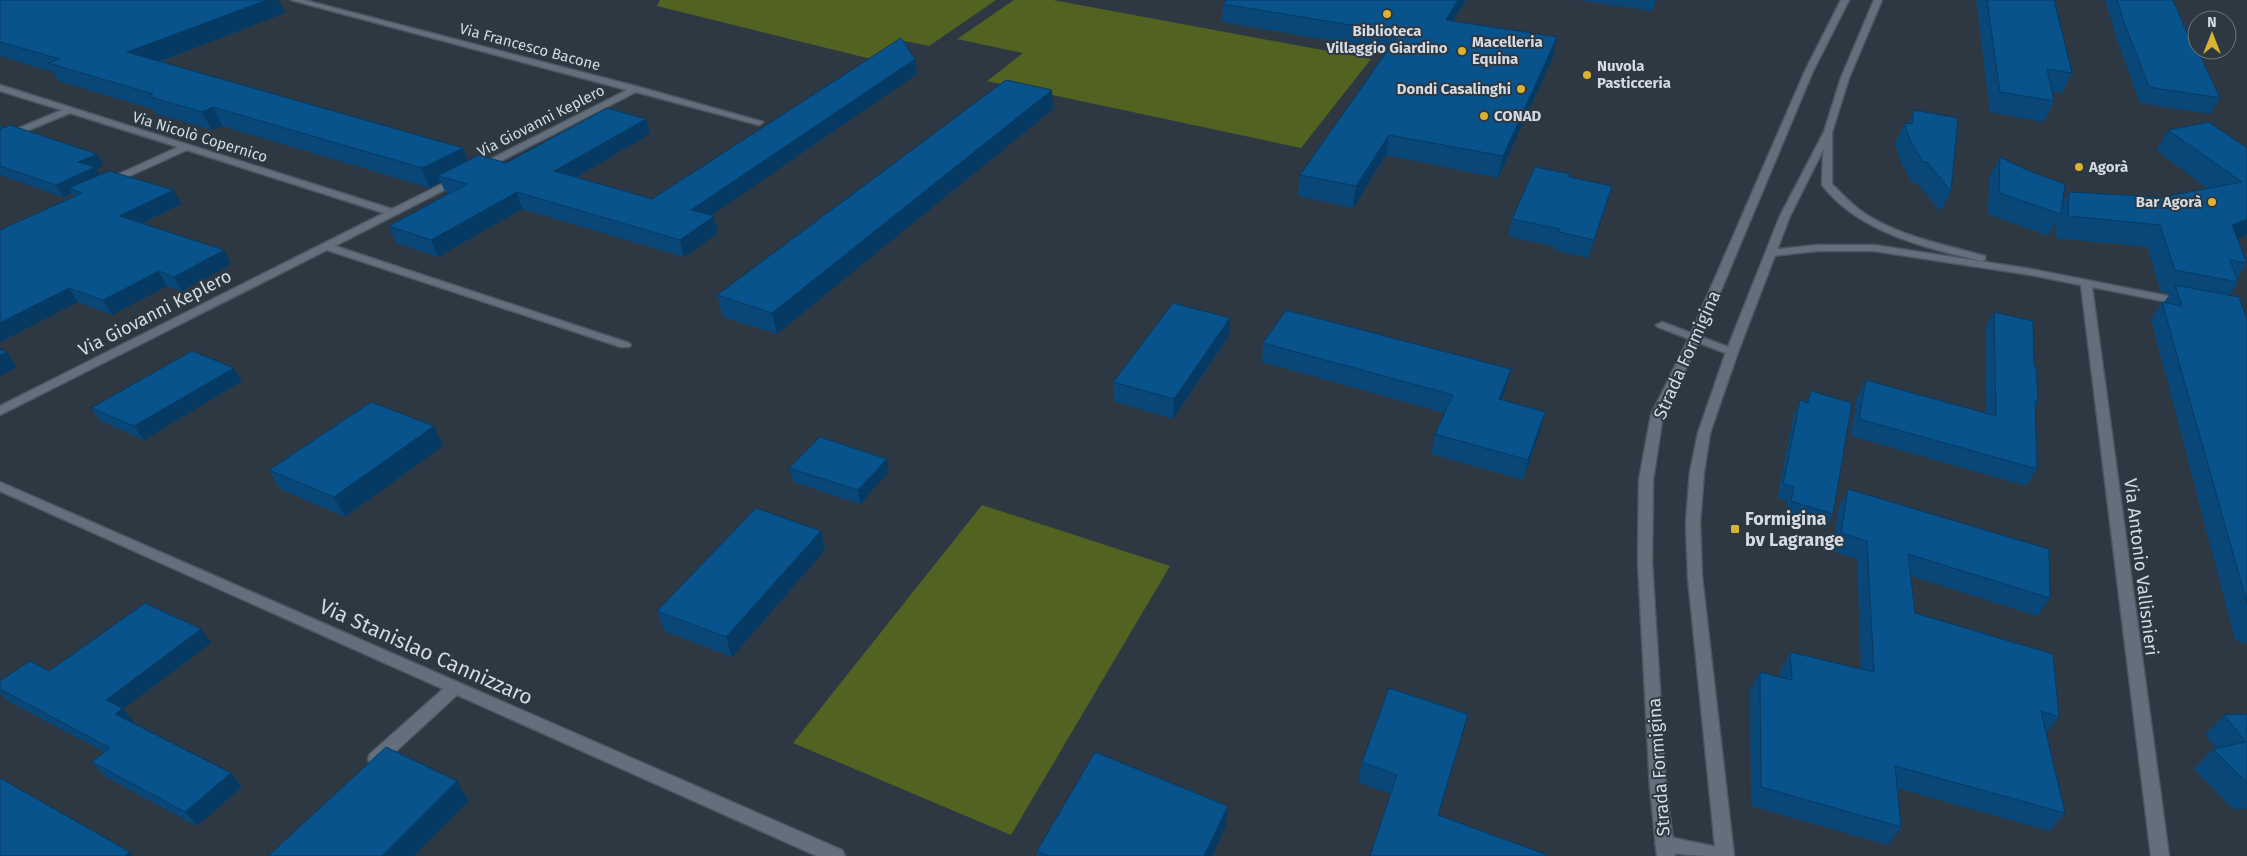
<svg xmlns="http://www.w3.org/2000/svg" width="2247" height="856" viewBox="0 0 2247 856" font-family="'Fira Sans',sans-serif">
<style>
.green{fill:#526221}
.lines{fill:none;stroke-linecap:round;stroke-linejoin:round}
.minor-casing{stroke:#4e5760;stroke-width:3}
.tertiary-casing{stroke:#4e5760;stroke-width:3}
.minor{fill:#636f7c;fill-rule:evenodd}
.tertiary{fill:#636f7c;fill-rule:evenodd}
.wall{fill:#084778}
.shaded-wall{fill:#063a62}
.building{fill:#09538c;stroke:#063a62}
.poi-dot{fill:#dab333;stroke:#2d3843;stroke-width:2}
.labels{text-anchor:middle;stroke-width:4;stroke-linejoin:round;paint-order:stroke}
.far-poi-label{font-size:15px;font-weight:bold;fill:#d3dae1;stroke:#2d3843;text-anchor:start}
.far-street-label{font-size:15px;fill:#d3dae1;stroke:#2d3843}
.street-label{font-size:18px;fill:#d3dae1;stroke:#2d3843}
.poi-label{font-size:18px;font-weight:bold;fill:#d3dae1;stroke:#2d3843;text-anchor:start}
.near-street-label{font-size:21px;fill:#d3dae1;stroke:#2d3843}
</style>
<rect width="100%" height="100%" fill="#2d3843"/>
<g class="green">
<polygon points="660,0 996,0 929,46 905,41 875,60 657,6"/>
<polygon points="1014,0 1053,0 1371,59 1301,148 987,81 1023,53 957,39"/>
<polygon points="982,505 1170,566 1011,835 793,743"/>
</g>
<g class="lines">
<g class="minor-casing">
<g id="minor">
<polygon points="291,0 304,0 639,87 763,122 759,125 636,92 485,169 479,169 479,165 627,90"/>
<polygon points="0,85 392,209 454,178 460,178 460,182 335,246 629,343 631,345 629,347 621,347 327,250 0,415 0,406 384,213 187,150 112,184 106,184 106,180 178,147 70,113 0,142 0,136 62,110 0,91"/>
<path d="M 1828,129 L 1832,132 L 1832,184 C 1843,195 1854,207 1867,215 C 1902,237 1945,245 1985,256 L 1985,260 L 1981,261 C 1924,247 1860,233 1822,185 L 1824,132 Z"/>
<polygon points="1817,245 1874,245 2031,269 2183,299 2188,302 2183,305 2092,287 2169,856 2151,856 2081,285 2031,275 1874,251 1817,251 1771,256 1766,253 1771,250"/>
<polygon points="1662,322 1736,350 1738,352 1736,354 1728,354 1658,327 1656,325"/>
<polygon points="0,482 842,850 845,856 817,856 457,695 382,764 376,766 370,764 368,759 370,754 443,689 0,491"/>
<path d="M 1664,836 L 1722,848 L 1728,850 L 1731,856 C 1706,856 1681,856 1658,850 L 1655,844 L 1658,838 Z"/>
</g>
</g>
<g class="tertiary-casing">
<g id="tertiary">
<polygon points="1841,0 1849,0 1813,71 1701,338 1663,415 1653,480 1652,562 1666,787 1675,856 1657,856 1650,787 1638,562 1639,480 1651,415 1689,338 1805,71"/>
<polygon points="1874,0 1882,0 1849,78 1832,132 1790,216 1738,352 1710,433 1704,472 1700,523 1702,577 1734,856 1716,856 1688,577 1686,523 1690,472 1698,433 1726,352 1780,216 1824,132 1841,78"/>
</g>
</g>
<use href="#minor" class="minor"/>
<use href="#tertiary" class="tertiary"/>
</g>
<g class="wall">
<polygon points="0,0 279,0 285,13 159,62 463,148 468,161 506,163 646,119 650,134 576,177 652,199 915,59 917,74 712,215 714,216 718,233 684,257 522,209 438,257 396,243 389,226 449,193 445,192 441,182 430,188 222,126 212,130 157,114 155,110 59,81 53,72 0,56"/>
<polygon points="1227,0 1466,0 1453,21 1557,37 1553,57 1498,178 1386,155 1353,208 1298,196 1300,175 1387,50 1222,22 1223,4"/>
<polygon points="1578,0 1656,0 1652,11"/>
<polygon points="1976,0 2054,0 2072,73 2062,93 2052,91 2054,101 2044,122 1990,112"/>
<polygon points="2105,0 2173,0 2190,40 2220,98 2210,114 2140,103 2117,40"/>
<polygon points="1053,109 777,334 723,317 717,295"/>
<polygon points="1914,110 1951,191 1941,212 1917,183 1913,184 1902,165 1895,144 1904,123 1908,124"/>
<polygon points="0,124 3,128 97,154 104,166 96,169 100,175 174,190 181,204 141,224 224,250 231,264 182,291 167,286 112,315 78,302 0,342 0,230 74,197 72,193 63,197 0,175"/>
<polygon points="2168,130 2247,148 2247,235 2237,239 2247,263 2237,278 2238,282 2229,295 2247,319 2247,644 2235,640 2151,319 2162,302 2164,302 2170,294 2161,292 2147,247 2055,238 2057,220 2048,236 1988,214 1989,178 2000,157 2062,206 2069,192 2162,197 2208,189 2156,150"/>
<polygon points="1569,177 1612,186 1607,203 1588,258 1554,250 1555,247 1508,236 1512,219"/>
<polygon points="1994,312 2034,366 2038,402 2035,406 2037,469 2026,486 1851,436 1857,397 1866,380 1986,413 1985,328"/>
<polygon points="1230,318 1229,336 1173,419 1113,401 1113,382"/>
<polygon points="1263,343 1506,388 1501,400 1540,431 1523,480 1431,454 1435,434 1445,413 1262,362"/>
<polygon points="242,381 144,440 101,421 91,408"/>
<polygon points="1811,391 1833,514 1826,528 1785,515 1788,501 1777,498 1794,414 1800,400 1806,402"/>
<polygon points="443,446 345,517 280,489 269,470"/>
<polygon points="789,468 889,472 860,504 793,482"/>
<polygon points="1848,489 2050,598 2037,616 1911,576 1915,613 2059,717 2046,733 2065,813 2049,831 1897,788 1901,827 1888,845 1751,806 1750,690 1760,672 1781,677 1780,671 1790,652 1861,669 1857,559 1832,551 1839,507"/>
<polygon points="825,550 732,657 664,631 657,611"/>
<polygon points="211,643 123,709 134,722 133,723 231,773 242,787 197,826 104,776 92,762 104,752 6,700 0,693 0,681 49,671"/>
<polygon points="1468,714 1370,856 1391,794 1358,782 1362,762"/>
<polygon points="2247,714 2247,809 2233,809 2194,769 2213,749 2216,748 2205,735 2224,715"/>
<polygon points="1226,826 1212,856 1037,856 1037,851"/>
</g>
<g class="shaded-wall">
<polygon points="267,0 279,0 285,13 137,70 127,52"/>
<polygon points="1458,0 1466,0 1442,38 1446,20"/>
<polygon points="1557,37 1553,57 1498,178 1503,156"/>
<polygon points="915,59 917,74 696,226 691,210"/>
<polygon points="1052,90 1053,109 777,334 772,313"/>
<polygon points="213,107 222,126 212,130 202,112"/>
<polygon points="646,119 650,134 559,187 554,171"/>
<polygon points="1389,135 1386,155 1353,208 1356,186"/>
<polygon points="463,148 470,167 438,176 441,182 430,188 422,168"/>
<polygon points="97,154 104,166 96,169 102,179 69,188 72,193 63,197 56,185 78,162"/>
<polygon points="1612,186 1607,203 1588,258"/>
<polygon points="174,190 181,204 127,230 119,216"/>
<polygon points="517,192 522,209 438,257 431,240"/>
<polygon points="714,216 718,233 684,257 680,240"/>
<polygon points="2247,219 2247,235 2217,247 2232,225"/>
<polygon points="224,250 231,264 182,291 174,277"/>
<polygon points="159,271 167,286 112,315 103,300"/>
<polygon points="69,288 78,302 0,342 0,323"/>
<polygon points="1230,318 1229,336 1173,419 1174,399"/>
<polygon points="7,352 17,367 0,376 0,356"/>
<polygon points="234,368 242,381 144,440 134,426"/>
<polygon points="1511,369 1506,388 1494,419 1499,399"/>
<polygon points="1545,412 1540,431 1523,480 1528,460"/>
<polygon points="434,426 443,446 345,517 334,497"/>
<polygon points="887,459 889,472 860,504 858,490"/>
<polygon points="821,531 825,550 732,657 726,637"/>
<polygon points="201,629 211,643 123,709 134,722 127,728 115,714 106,700"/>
<polygon points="231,773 242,787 197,826 185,812"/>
<polygon points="457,781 469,801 414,856 382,856"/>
<polygon points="1228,806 1226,826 1212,856 1204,856"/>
<polygon points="130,852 134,856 125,856"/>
</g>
<g class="building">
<polygon points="0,0 267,0 127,52 463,148 422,168 213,107 202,112 147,96 153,94 48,63 60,59 0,42"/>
<polygon points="1227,0 1458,0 1446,20 1557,37 1503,156 1389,135 1356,186 1300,175 1400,33 1223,4"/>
<polygon points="1987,0 2054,0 2072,73 2047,69 2054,101 2000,92"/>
<polygon points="2117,0 2173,0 2190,40 2193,40 2220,98 2149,87 2125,25"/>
<polygon points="901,38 915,59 691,210 714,216 680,240 517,192 431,240 389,226 467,184 438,176 479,155 506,163 607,108 646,119 554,171 652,199"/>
<polygon points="1006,80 1052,90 772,313 717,295"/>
<polygon points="1914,110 1958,118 1951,191 1927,162 1923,162 1912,144 1904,123 1912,124"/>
<polygon points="2209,122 2247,148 2247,219 2232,225 2247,263 2230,260 2238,282 2175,270 2160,225 2068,216 2069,192 2162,197 2242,182 2168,130"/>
<polygon points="10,125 97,154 78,162 95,167 56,185 0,166 0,129"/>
<polygon points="2000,157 2029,171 2065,184 2061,214 1999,193"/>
<polygon points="1535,167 1570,174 1569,177 1612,186 1594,240 1559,232 1560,229 1512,219"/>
<polygon points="109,171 174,190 119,216 224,250 174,277 159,271 103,300 69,288 0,323 0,230 82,193 69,188"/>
<polygon points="2175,285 2239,297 2247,319 2247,603 2162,302 2182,306"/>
<polygon points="1173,303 1230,318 1174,399 1113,382"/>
<polygon points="1286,310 1511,369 1499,399 1545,412 1528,460 1435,434 1453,395 1263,343"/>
<polygon points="1994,312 2033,321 2034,366 2036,367 2038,402 2035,401 2037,469 1859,419 1866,380 1996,416"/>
<polygon points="0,349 7,352 0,356"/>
<polygon points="192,351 234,368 134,426 91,408"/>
<polygon points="1811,391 1852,403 1833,514 1791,501 1794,487 1783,484 1800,400 1808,403"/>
<polygon points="371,402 434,426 334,497 269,470"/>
<polygon points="820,437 887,459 858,490 789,468"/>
<polygon points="1848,489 2049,549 2050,598 1908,554 1915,613 2053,654 2059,717 2041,711 2065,813 1895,766 1901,827 1761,787 1760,672 1792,680 1790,652 1874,672 1867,541 1841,533"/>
<polygon points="756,508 821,531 726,637 657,611"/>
<polygon points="145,603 201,629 106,700 122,708 115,714 231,773 185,812 92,762 110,748 0,689 0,681 30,661 49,671"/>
<polygon points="1389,688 1468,714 1438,815 1550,856 1370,856 1397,775 1362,762"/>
<polygon points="2247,714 2247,783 2213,749 2246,742 2224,715"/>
<polygon points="386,747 457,781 382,856 268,856"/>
<polygon points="1095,752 1228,806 1204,856 1048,856 1037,851"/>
<polygon points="0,778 130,852 125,856 0,856"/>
</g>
<g class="poi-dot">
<circle cx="1387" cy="14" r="5"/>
<circle cx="1462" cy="51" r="5"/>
<circle cx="1587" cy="75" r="5"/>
<circle cx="1521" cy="89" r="5"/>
<circle cx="1484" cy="116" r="5"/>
<circle cx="2079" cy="167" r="5"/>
<circle cx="2212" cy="202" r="5"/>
<rect x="1730" y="524" width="10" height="10" rx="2.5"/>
</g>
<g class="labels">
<g class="far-poi-label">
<text x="1387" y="36" text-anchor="middle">Biblioteca<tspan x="1387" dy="17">Villaggio Giardino</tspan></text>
<text x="1472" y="47">Macelleria<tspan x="1472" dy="17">Equina</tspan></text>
<text x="1597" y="71">Nuvola<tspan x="1597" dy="17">Pasticceria</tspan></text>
<text x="1511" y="94" text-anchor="end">Dondi Casalinghi</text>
<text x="1494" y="121">CONAD</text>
<text x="2089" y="172">Agorà</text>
<text x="2202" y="207" text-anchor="end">Bar Agorà</text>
</g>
<g class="far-street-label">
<text transform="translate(530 47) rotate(15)" y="5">Via Francesco Bacone</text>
<text transform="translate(541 121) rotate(-27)" y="5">Via Giovanni Keplero</text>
<text transform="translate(200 137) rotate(17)" y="5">Via Nicolò Copernico</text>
</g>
<g class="street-label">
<text transform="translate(155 313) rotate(-27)" y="6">Via Giovanni Keplero</text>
<text transform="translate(1687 355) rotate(-66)" y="6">Strada Formigina</text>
<text transform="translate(2141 567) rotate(83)" y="6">Via Antonio Vallisnieri</text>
<text transform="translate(1659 767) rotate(-94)" y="6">Strada Formigina</text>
</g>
<g class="poi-label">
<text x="1745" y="525">Formigina<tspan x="1745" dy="21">bv Lagrange</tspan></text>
</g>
<g class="near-street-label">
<text transform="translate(426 652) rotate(24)" y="7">Via Stanislao Cannizzaro</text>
</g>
</g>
<g transform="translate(2212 35)"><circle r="24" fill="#2d3843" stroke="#6f7982"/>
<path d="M0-4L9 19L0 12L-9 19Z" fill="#dab333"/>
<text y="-8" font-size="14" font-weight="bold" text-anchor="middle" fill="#d3dae1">N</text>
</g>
</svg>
